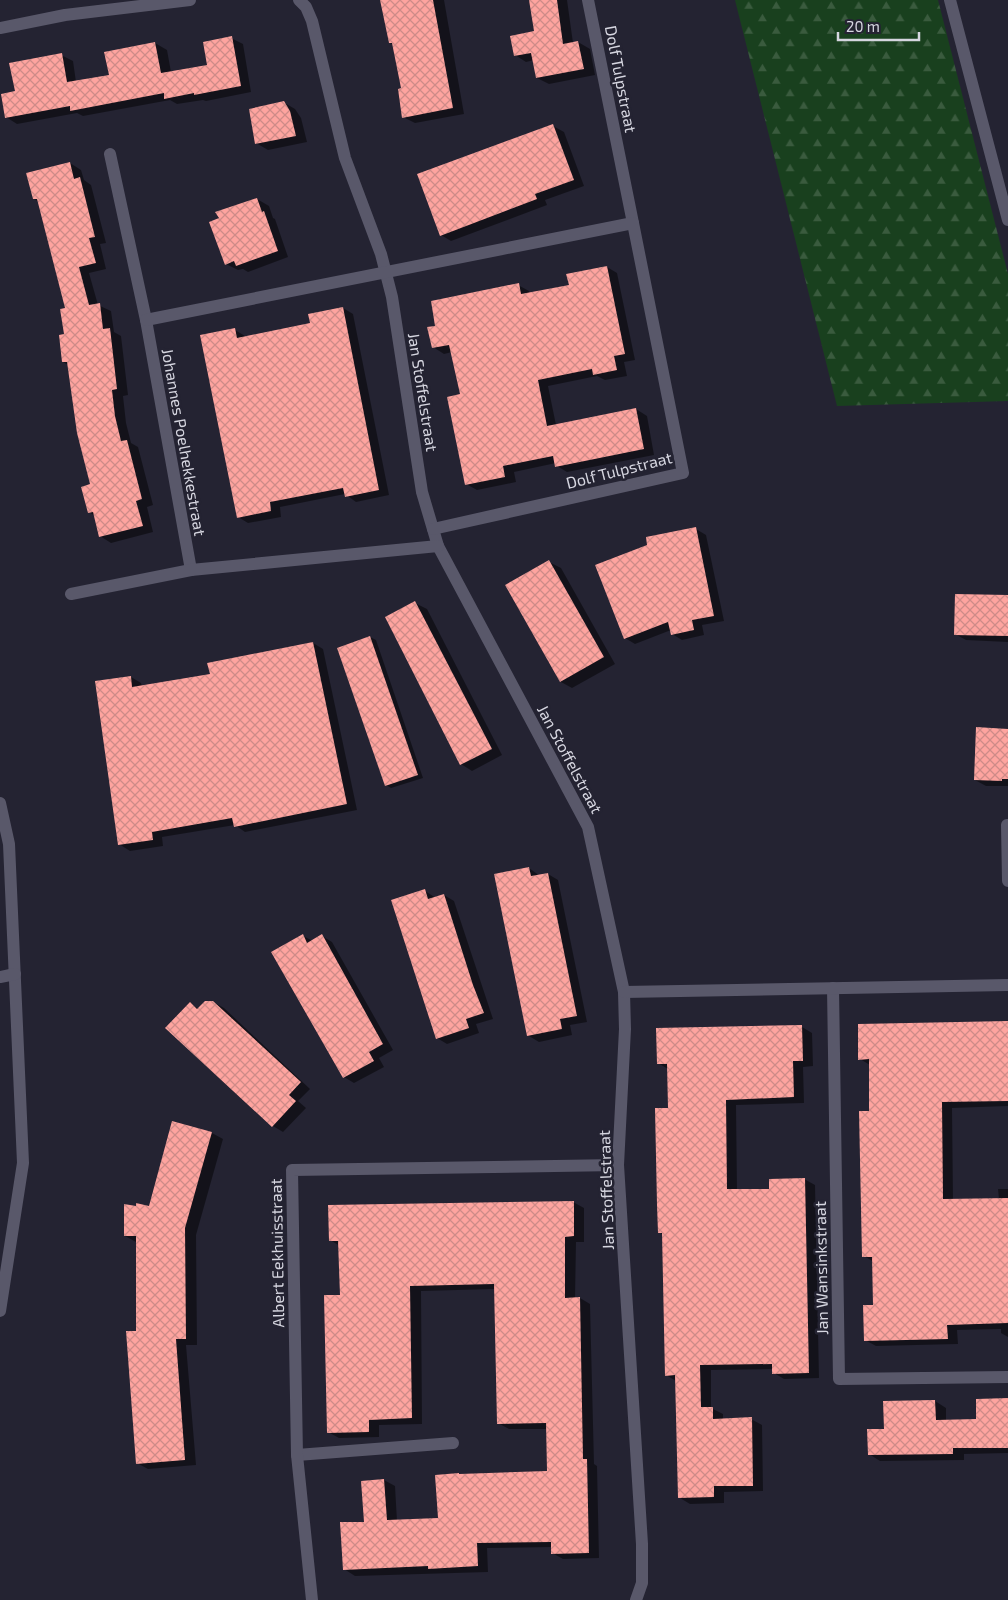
<svg xmlns="http://www.w3.org/2000/svg" width="1008" height="1600" viewBox="0 0 1008 1600" font-family="'Exo 2',sans-serif">
<style>
.forest{fill:url(#forest-firs)}
.shadow{fill:#0007}
.building{fill:url(#building-cross-hatch)}
.lines{fill:none;stroke-linecap:round;stroke-linejoin:round}
.lane{stroke:#59586a;stroke-width:12}
.street{stroke:#59586a;stroke-width:12}
.secondary{stroke:#59586a;stroke-width:12}
.labels{text-anchor:middle;stroke-width:5;stroke-linejoin:round;paint-order:stroke}
.street-label{font-size:16px;fill:#d6d6e0;stroke:#242332}
</style>
<defs>
<pattern id="forest-firs" width="22" height="20" patternUnits="userSpaceOnUse" patternTransform="scale(1.25)"><rect width="22" height="20" fill="#19401e"/><path d="M5 1l3.5 6h-7zM16 11l3.5 6h-7z" fill="#3a5b3e"/></pattern>
<pattern id="building-cross-hatch" width="8" height="8" patternUnits="userSpaceOnUse" patternTransform="scale(1.25)"><rect width="8" height="8" fill="#fea49f"/><path d="M0 0l8 8M0 8l8-8" fill="none" stroke="#ce8b88"/></pattern>
</defs>
<rect width="100%" height="100%" fill="#242332"/>
<polygon class="forest" points="735,0 938,0 1008,274 1008,401 837,406"/>
<g class="shadow">
<polygon points="380,0 444,0 464,114 415,123 403,117 403,89 394,45 390,43"/>
<polygon points="530,0 567,0 573,43 578,42 590,49 595,75 549,84 537,78 534,60 526,62 515,55 536,32"/>
<polygon points="231,38 243,44 251,92 206,101 203,100 177,104 170,100 83,116 77,113 17,124 6,117 16,92 61,55 73,61 76,82 110,76 155,43 167,50 171,72 208,66"/>
<polygon points="283,102 295,109 301,118 307,142 268,150 256,143"/>
<polygon points="553,126 564,132 584,186 545,200 547,205 451,241 441,235"/>
<polygon points="70,163 81,170 84,180 91,185 106,243 100,244 106,269 89,273 98,305 111,311 114,332 121,336 128,395 123,396 126,423 131,443 138,447 153,505 147,507 153,532 111,543 100,536 95,516 89,512 92,485 68,365 63,362 67,309 39,202 34,199"/>
<polygon points="257,199 269,206 273,218 275,219 288,257 248,272 243,269 238,270 226,264"/>
<polygon points="607,267 617,273 635,360 624,362 627,376 605,380 597,376 548,386 556,425 636,409 647,416 654,455 567,472 557,466 556,463 514,472 516,482 477,490 466,484 462,395 452,352 444,354 433,347 437,326 518,285 529,291 530,294 570,286"/>
<polygon points="343,308 353,314 389,495 356,502 345,494 280,507 281,517 248,523 238,517 235,330 245,336 245,338 311,324"/>
<polygon points="696,529 706,535 724,621 702,625 704,635 682,640 672,634 671,630 635,644 625,638"/>
<polygon points="549,562 561,568 615,664 572,688 561,682"/>
<polygon points="1008,597 1008,642 966,640 955,634"/>
<polygon points="415,603 427,609 502,755 472,771 461,764"/>
<polygon points="370,637 376,640 423,778 391,788 386,785"/>
<polygon points="313,643 323,649 357,810 245,832 235,825 162,837 163,846 130,851 119,844 131,677 141,683 142,687 211,675"/>
<polygon points="1008,729 1008,786 986,786 975,780"/>
<polygon points="529,868 540,876 548,874 558,880 587,1022 570,1025 572,1035 539,1042 529,1036"/>
<polygon points="425,891 436,898 444,895 454,901 493,1019 476,1024 479,1033 447,1044 437,1038"/>
<polygon points="303,936 313,941 322,936 332,942 393,1050 379,1058 384,1067 354,1083 344,1077"/>
<polygon points="213,1002 224,1008 310,1089 298,1101 306,1108 283,1132 273,1126 167,1028 190,1004 199,1009"/>
<polygon points="1008,1022 1008,1106 952,1108 953,1200 999,1199 998,1189 1008,1189 1008,1337 1001,1333 1001,1329 957,1330 958,1344 876,1346 865,1340 874,1306 874,1262 864,1256 870,1112 870,1065 860,1059"/>
<polygon points="802,1027 812,1033 813,1066 803,1067 804,1103 736,1105 737,1190 770,1190 804,1179 815,1185 819,1378 784,1379 774,1373 774,1369 711,1370 711,1408 723,1414 723,1420 751,1419 762,1425 763,1491 724,1492 724,1503 690,1504 680,1498 676,1381 666,1375 663,1235 659,1232 669,1109 668,1069 658,1063"/>
<polygon points="212,1133 223,1139 196,1235 197,1345 186,1345 196,1465 148,1469 137,1463 136,1242 125,1236"/>
<polygon points="573,1202 584,1208 584,1242 576,1242 575,1299 580,1298 590,1304 594,1464 597,1466 599,1558 563,1559 552,1553 552,1547 487,1548 488,1572 355,1576 344,1569 365,1523 362,1482 384,1480 395,1486 397,1521 440,1519 549,1473 548,1429 509,1429 498,1423 495,1289 421,1291 422,1424 379,1425 379,1437 339,1438 328,1432 341,1296 340,1246 330,1240"/>
<polygon points="1008,1400 1008,1453 964,1454 964,1460 880,1461 869,1454 885,1430 935,1401 946,1408 946,1421 978,1421"/>
</g>
<g class="building">
<polygon points="380,0 433,0 453,108 402,118 398,89 401,88 392,43 389,43"/>
<polygon points="529,0 557,0 563,44 578,41 584,69 536,78 531,53 514,56 510,36 534,31"/>
<polygon points="232,36 241,86 194,95 194,93 164,99 164,93 70,111 70,106 5,118 1,94 15,91 9,63 62,53 67,82 109,75 104,52 155,42 161,73 207,65 203,42"/>
<polygon points="284,101 290,111 296,136 255,144 249,109"/>
<polygon points="553,124 574,180 535,194 537,199 440,236 417,174"/>
<polygon points="70,162 74,179 80,177 95,237 89,238 96,263 79,267 89,305 100,303 103,329 110,328 117,389 112,390 115,416 121,441 127,440 142,499 136,501 143,526 99,537 93,512 88,513 81,487 90,484 77,433 67,362 62,362 59,335 64,334 60,309 65,308 37,199 33,199 26,173"/>
<polygon points="257,198 262,212 264,211 278,251 236,266 234,261 225,265 209,222 219,218 215,212"/>
<polygon points="607,266 625,354 614,356 617,370 593,375 592,369 538,380 547,426 636,408 644,449 555,467 553,456 503,466 505,477 465,485 447,397 460,394 449,345 432,348 427,327 435,326 431,301 519,283 521,294 569,285 566,274"/>
<polygon points="343,307 379,490 345,497 343,488 270,502 271,511 237,518 200,335 235,328 237,338 310,323 308,314"/>
<polygon points="696,527 714,616 692,620 694,630 671,635 668,622 624,639 595,565 647,545 646,537"/>
<polygon points="549,560 604,657 560,682 505,585"/>
<polygon points="955,594 1008,595 1008,636 954,635"/>
<polygon points="415,601 492,749 460,765 385,617"/>
<polygon points="370,636 418,775 385,786 337,648"/>
<polygon points="313,642 347,804 234,827 232,818 152,832 153,840 118,845 95,681 131,676 132,687 210,674 207,663"/>
<polygon points="976,727 1008,729 1008,779 1002,779 1002,781 974,780"/>
<polygon points="529,867 531,876 548,873 577,1016 560,1019 562,1029 527,1036 494,874"/>
<polygon points="425,889 428,899 444,894 473,985 484,1013 466,1019 469,1028 436,1039 391,900"/>
<polygon points="303,934 307,943 322,934 383,1044 369,1052 374,1061 343,1078 271,952"/>
<polygon points="205,1001 213,1001 301,1082 289,1095 296,1101 272,1127 165,1028 190,1002 197,1009"/>
<polygon points="1008,1021 1008,1101 942,1102 943,1199 1008,1198 1008,1323 947,1325 948,1339 864,1341 863,1305 873,1305 872,1257 862,1257 859,1111 869,1111 869,1059 858,1060 858,1024"/>
<polygon points="802,1025 803,1061 793,1061 794,1097 726,1100 727,1189 769,1189 769,1179 805,1178 809,1373 772,1374 772,1364 700,1365 701,1407 713,1407 713,1419 752,1417 753,1486 714,1486 714,1497 678,1498 675,1375 665,1376 662,1233 658,1233 657,1205 655,1108 668,1108 667,1064 657,1064 656,1028"/>
<polygon points="172,1121 212,1132 185,1228 186,1339 176,1339 185,1460 136,1464 126,1331 136,1331 136,1236 124,1236 124,1204 136,1206 136,1203 149,1206"/>
<polygon points="574,1201 574,1236 565,1237 565,1298 580,1297 583,1459 587,1459 589,1553 551,1554 551,1542 477,1543 478,1566 428,1569 428,1566 343,1570 340,1522 364,1522 361,1481 384,1479 387,1520 438,1518 435,1475 459,1473 459,1474 547,1471 546,1423 497,1424 494,1284 410,1286 412,1418 369,1420 369,1432 327,1433 324,1295 340,1295 338,1241 329,1241 328,1205"/>
<polygon points="1008,1398 1008,1448 953,1448 953,1454 868,1455 867,1429 884,1429 883,1401 935,1400 936,1420 976,1419 976,1399"/>
</g>
<g class="lines">
<polyline class="lane" points="297,1455 453,1443"/>
<g class="street">
<polyline points="299,0 306,7 312,21 345,158 381,254 392,297 422,492 438,546 588,827 624,992 625,1029 618,1165 642,1544 642,1583 636,1600"/>
<polyline points="588,0 633,223"/>
<polyline points="0,28 65,15 190,0"/>
<polyline points="110,154 146,320 191,570"/>
<polyline points="146,320 633,223 683,473 433,529"/>
<polyline points="71,594 191,570 438,546"/>
<polyline points="0,803 9,844 23,1163 0,1311"/>
<polyline points="1007,825 1008,881"/>
<polyline points="0,977 15,974"/>
<polyline points="833,988 839,1379 1008,1377"/>
<polyline points="624,992 1008,985"/>
<polyline points="312,1600 297,1455 292,1170 618,1165"/>
</g>
<polyline class="secondary" points="950,0 1008,220"/>
</g>
<g class="labels">
<g class="street-label">
<text transform="translate(621 79) rotate(79)" y="6">Dolf Tulpstraat</text>
<text transform="translate(423 392) rotate(81)" y="6">Jan Stoffelstraat</text>
<text transform="translate(184 442) rotate(80)" y="6">Johannes Poelhekkestraat</text>
<text transform="translate(619 470) rotate(-14)" y="6">Dolf Tulpstraat</text>
<text transform="translate(570 759) rotate(62)" y="6">Jan Stoffelstraat</text>
<text transform="translate(606 1190) rotate(-92)" y="6">Jan Stoffelstraat</text>
<text transform="translate(277 1253) rotate(-91)" y="6">Albert Eekhuisstraat</text>
<text transform="translate(821 1268) rotate(-91)" y="6">Jan Wansinkstraat</text>
</g>
</g>
<path d="M838 32v8h81v-8" fill="none" stroke="#d6d6e0" stroke-width="2.5"/>
<text x="846" y="32" font-size="15" fill="#d6d6e0" stroke="#242332" stroke-width="4" paint-order="stroke">20 m</text>
</svg>
